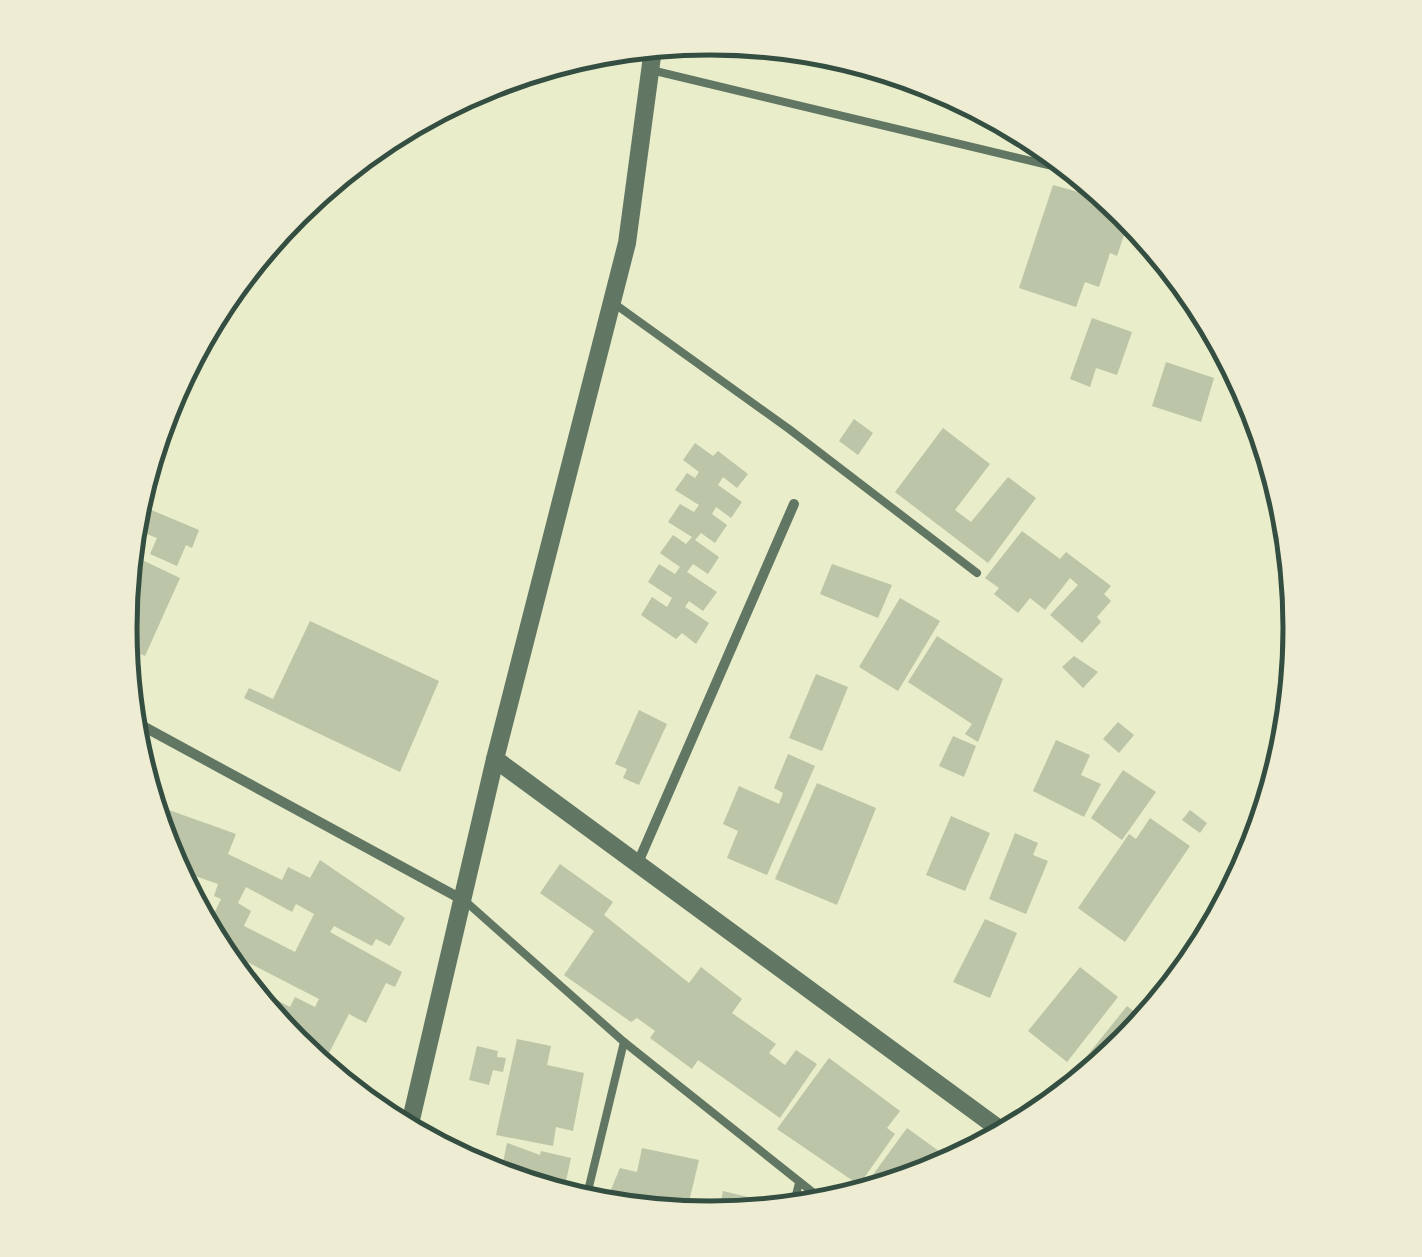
<svg xmlns="http://www.w3.org/2000/svg" width="1422" height="1257" viewBox="0 0 1422 1257" font-family="Lora,serif">
<style>
.building{fill:#bcc5a7;fill-rule:evenodd}
.lines{fill:none;stroke-linecap:round;stroke-linejoin:round}
.service{stroke:#617663;stroke-width:8}
.minor{stroke:#617663;stroke-width:10}
.tertiary{stroke:#617663;stroke-width:18}
.rim{fill:none;stroke:#344e41;stroke-width:5}
</style>
<rect width="100%" height="100%" fill="#e9edc9"/>
<g class="building">
<polygon points="1053,185 1118,203 1131,214 1117,256 1110,253 1099,287 1085,282 1076,307 1019,288"/>
<polygon points="1092,318 1132,332 1117,375 1096,368 1090,387 1070,379"/>
<polygon points="1166,362 1214,378 1201,422 1152,406"/>
<polygon points="854,419 873,433 858,455 839,441"/>
<polygon points="943,428 990,464 955,510 971,522 1008,477 1036,498 988,563 895,492"/>
<polygon points="695,443 713,456 718,451 748,474 737,488 723,477 718,485 742,502 731,518 716,507 712,514 727,525 715,543 701,533 695,540 719,557 708,574 693,564 687,572 717,592 703,611 689,601 685,607 709,623 696,644 682,633 676,639 641,615 652,597 667,607 672,598 648,582 659,564 675,574 680,567 660,553 673,535 686,544 692,537 668,522 680,504 694,512 699,505 675,490 687,473 695,478 699,472 683,460"/>
<polygon points="147,493 155,496 149,509 199,530 192,548 186,545 177,566 150,554 157,538 139,531"/>
<polygon points="1022,531 1060,559 1066,552 1111,586 1104,594 1111,601 1097,617 1101,622 1082,643 1050,615 1078,585 1070,578 1045,610 1030,598 1018,613 994,594 999,588 985,578"/>
<polygon points="140,559 180,578 145,656 124,646 120,628 129,581"/>
<polygon points="832,564 892,585 878,618 820,594"/>
<polygon points="900,598 940,621 898,691 859,667"/>
<polygon points="310,621 439,681 400,772 244,698 249,688 273,699"/>
<polygon points="937,636 1003,679 978,742 965,734 972,724 908,682"/>
<polygon points="1074,656 1098,672 1083,688 1062,667"/>
<polygon points="816,674 848,687 822,751 789,738"/>
<polygon points="639,710 667,724 639,785 623,778 627,769 615,764"/>
<polygon points="1118,722 1134,735 1119,753 1103,739"/>
<polygon points="953,736 976,746 964,777 939,766"/>
<polygon points="1056,740 1090,755 1081,775 1101,784 1084,817 1033,791"/>
<polygon points="788,754 815,766 767,875 727,858 738,831 723,824 739,786 779,804 783,793 774,788"/>
<polygon points="1123,770 1156,792 1122,840 1091,818"/>
<polygon points="817,783 876,808 837,905 775,879"/>
<path d="M 155,805 L 236,834 L 228,854 L 282,880 L 288,867 L 310,878 L 320,860 L 405,918 L 390,946 L 376,939 L 372,946 L 334,926 L 330,932 L 402,972 L 395,987 L 386,983 L 366,1023 L 349,1014 L 327,1057 L 316,1051 L 313,1056 L 293,1046 L 263,1001 L 266,994 L 290,1007 L 295,997 L 315,1007 L 319,999 L 230,953 L 210,922 L 221,899 L 214,896 L 218,884 L 175,869 L 165,854 ZM 246,887 L 292,912 L 296,904 L 314,914 L 295,952 L 244,926 L 251,911 L 238,903 Z"/>
<polygon points="1190,810 1207,823 1200,833 1182,820"/>
<polygon points="951,816 990,833 965,891 926,875"/>
<polygon points="1150,818 1190,846 1125,942 1078,908 1129,834 1136,839"/>
<polygon points="1015,833 1038,843 1033,855 1048,861 1026,914 989,899"/>
<polygon points="560,864 613,902 604,915 689,983 701,967 742,999 732,1013 776,1044 769,1053 785,1065 796,1050 817,1064 780,1118 698,1060 692,1069 650,1038 655,1031 637,1018 631,1022 564,975 594,931 540,893"/>
<polygon points="985,919 1017,933 990,998 953,982"/>
<polygon points="1080,967 1118,997 1067,1062 1028,1031"/>
<polygon points="1127,1006 1146,1021 1128,1047 1071,1085 1066,1082"/>
<polygon points="517,1039 551,1046 547,1065 584,1073 573,1131 556,1127 553,1146 496,1135"/>
<polygon points="477,1046 498,1051 497,1057 506,1058 503,1072 493,1070 489,1085 469,1080"/>
<polygon points="829,1058 900,1111 887,1128 895,1134 859,1185 777,1129"/>
<polygon points="907,1128 947,1157 933,1175 872,1187 867,1183"/>
<polygon points="507,1143 540,1155 541,1151 571,1158 564,1190 500,1177"/>
<polygon points="642,1148 699,1160 687,1210 678,1208 677,1213 607,1199 620,1168 637,1172"/>
<polygon points="723,1191 761,1200 759,1210 705,1218 708,1202 720,1205"/>
</g>
<g class="lines">
<g class="service">
<polyline points="651,70 1069,170"/>
<polyline points="612,302 789,429 977,573"/>
<polyline points="464,900 624,1042 820,1198"/>
<polyline points="587,1195 624,1042"/>
<polyline points="794,1203 799,1183"/>
</g>
<g class="minor">
<polyline points="139,724 463,900"/>
<polyline points="637,865 794,504"/>
</g>
<g class="tertiary">
<polyline points="495,759 1002,1131"/>
<polyline points="410,1124 495,759 627,243 653,49"/>
</g>
</g>
<path d="M0 0H1422V1257H0ZM137 628a573 573 0 1 1 1146 0a573 573 0 1 1-1146 0Z" fill="#eeecd3" fill-rule="evenodd"/>
<path class="rim" d="M137 628a573 573 0 1 1 1146 0a573 573 0 1 1-1146 0Z"/>
</svg>
